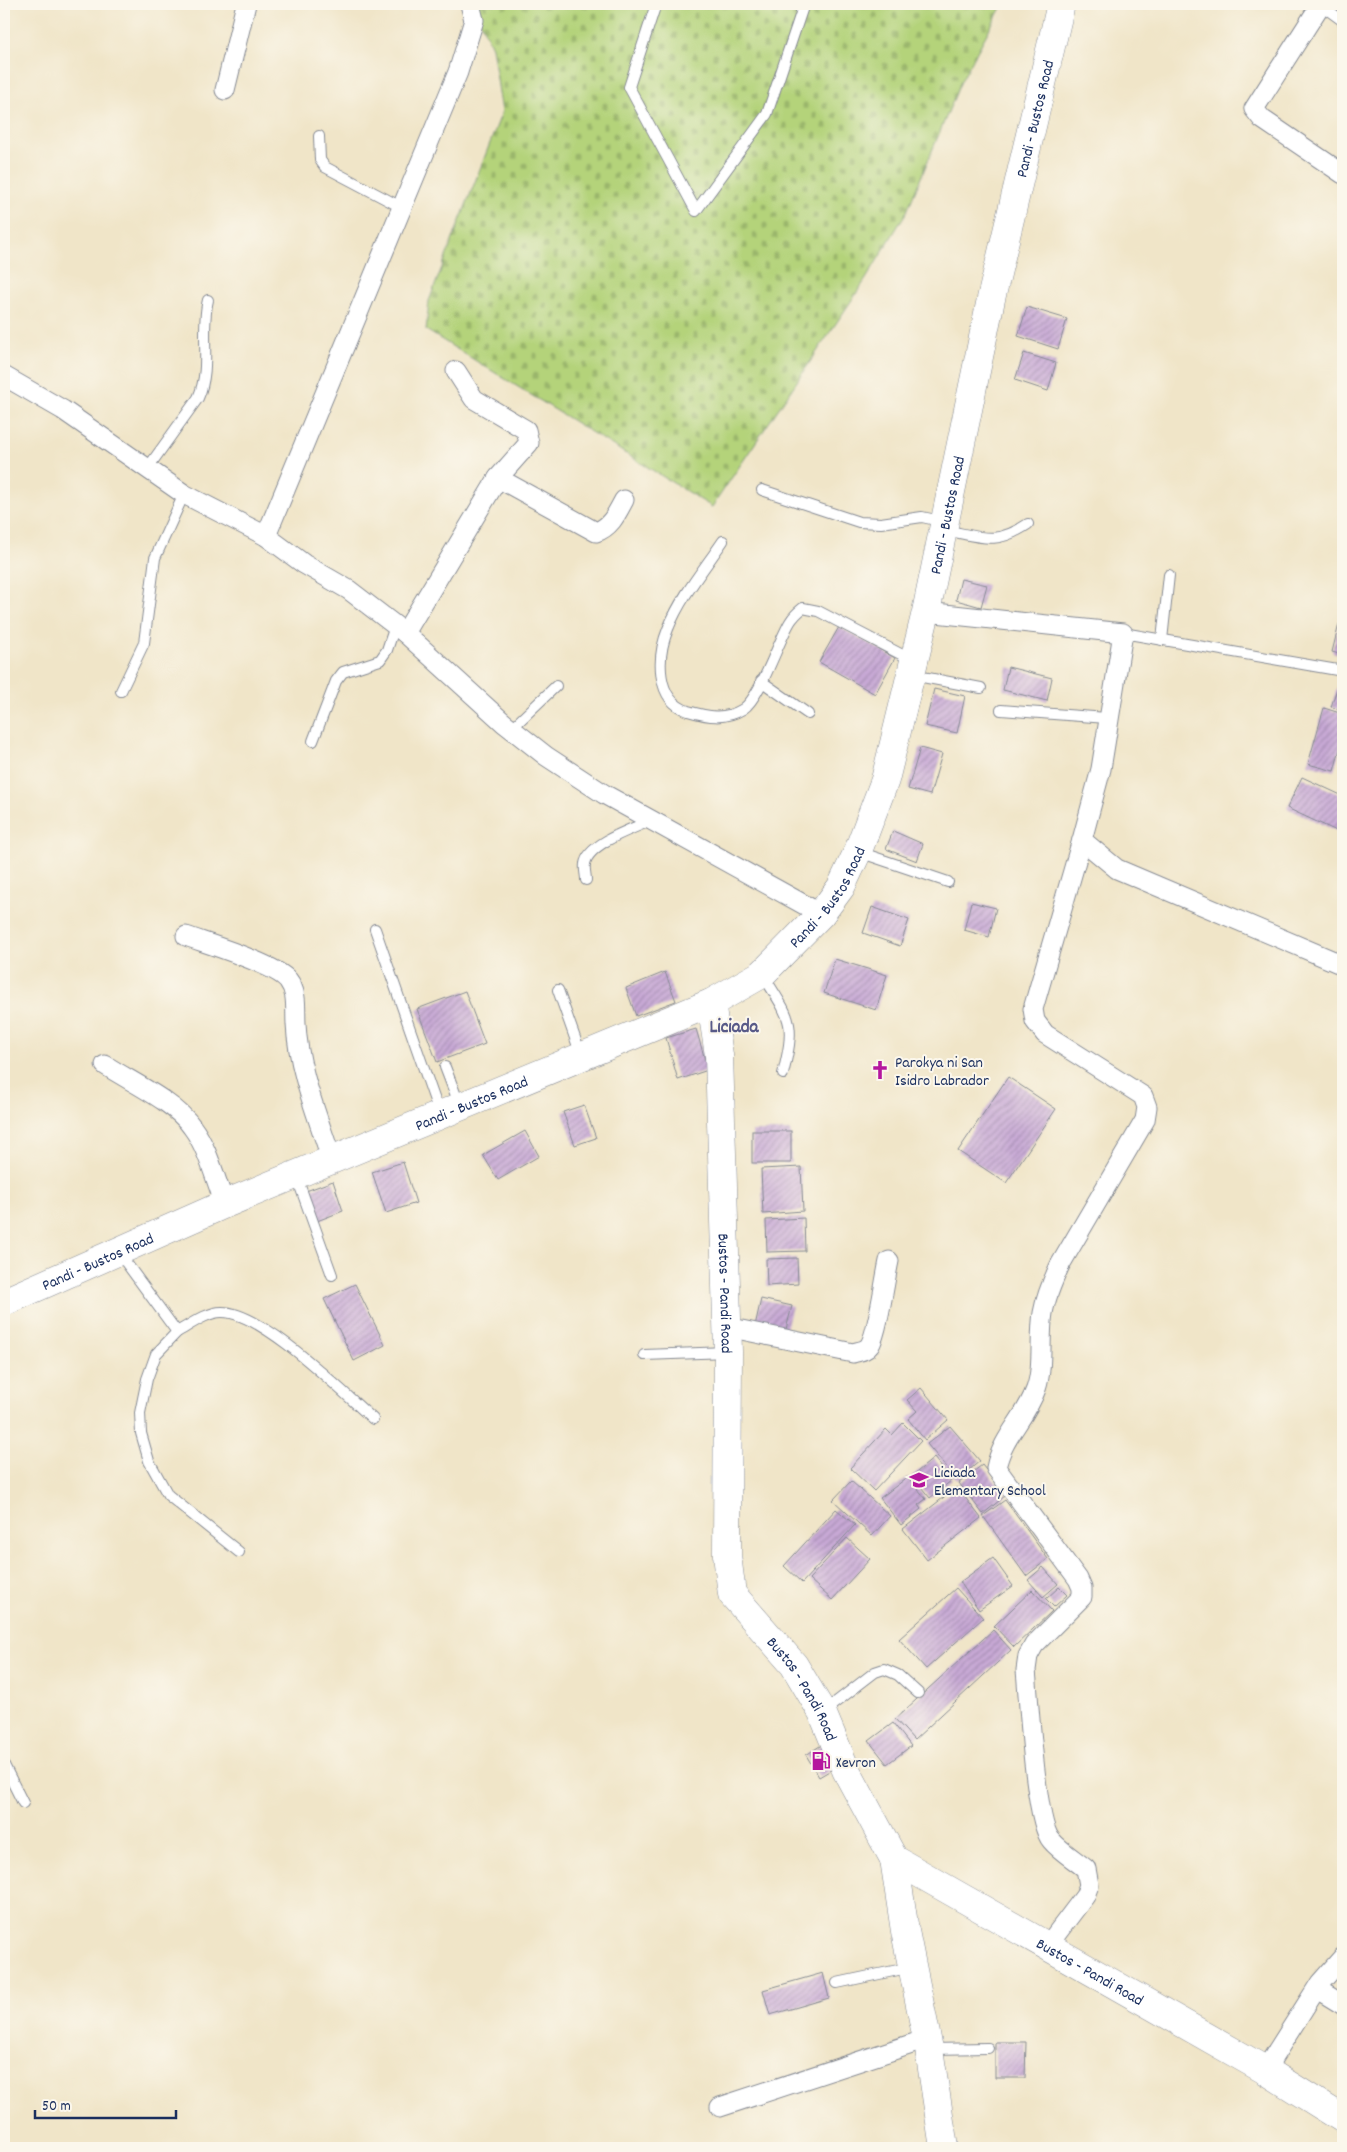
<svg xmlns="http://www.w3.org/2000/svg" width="1347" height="2152" viewBox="0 0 1347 2152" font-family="Dekko,sans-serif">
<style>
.cemetery{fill:url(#cemetery-stones);stroke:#68816c}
.building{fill:url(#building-hatch)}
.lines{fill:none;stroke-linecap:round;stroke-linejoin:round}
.lane-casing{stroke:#868a93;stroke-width:12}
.street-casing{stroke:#868a93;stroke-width:21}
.secondary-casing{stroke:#868a93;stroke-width:29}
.lane{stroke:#fff;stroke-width:10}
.street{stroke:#fff;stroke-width:19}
.secondary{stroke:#fff;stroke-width:28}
.labels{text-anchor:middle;stroke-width:4;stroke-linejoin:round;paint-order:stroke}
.street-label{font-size:16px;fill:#1b2f5e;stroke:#fbf7ec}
.poi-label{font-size:16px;fill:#1b2f5e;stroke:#fbf7ec;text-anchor:start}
.quarter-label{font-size:19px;font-weight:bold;fill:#585a88;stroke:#fbf7ec}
</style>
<defs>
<pattern id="cemetery-stones" width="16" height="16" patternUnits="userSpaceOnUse" patternTransform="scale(1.25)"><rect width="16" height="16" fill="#b4d37a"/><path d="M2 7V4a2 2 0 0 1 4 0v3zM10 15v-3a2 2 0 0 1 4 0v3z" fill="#9ab56c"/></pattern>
<pattern id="building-hatch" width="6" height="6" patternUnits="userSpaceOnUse" patternTransform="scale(1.25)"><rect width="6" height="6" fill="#c8a9d5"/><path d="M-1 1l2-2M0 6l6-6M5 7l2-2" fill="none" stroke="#a28ab0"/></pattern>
</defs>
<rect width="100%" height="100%" fill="#fbf7ec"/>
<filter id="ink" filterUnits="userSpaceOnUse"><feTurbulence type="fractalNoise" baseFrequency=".02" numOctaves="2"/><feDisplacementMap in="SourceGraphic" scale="10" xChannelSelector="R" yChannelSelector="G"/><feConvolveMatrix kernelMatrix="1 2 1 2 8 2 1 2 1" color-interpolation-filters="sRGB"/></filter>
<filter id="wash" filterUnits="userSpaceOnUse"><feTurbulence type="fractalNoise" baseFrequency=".0096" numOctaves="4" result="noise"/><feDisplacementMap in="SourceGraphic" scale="20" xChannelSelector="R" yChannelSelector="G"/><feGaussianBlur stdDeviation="1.12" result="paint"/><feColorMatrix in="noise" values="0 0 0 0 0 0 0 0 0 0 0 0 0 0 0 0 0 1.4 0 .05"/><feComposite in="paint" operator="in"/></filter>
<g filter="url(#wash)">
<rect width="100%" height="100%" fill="#f0e5c8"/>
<polygon class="cemetery" points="472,4 1003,4 961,81 907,211 866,279 712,507 426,330 429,301 502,112 492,47"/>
<g id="blocks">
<g class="building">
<polygon points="1027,307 1067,319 1058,349 1018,336"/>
<polygon points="1024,353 1056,363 1048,391 1015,380"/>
<polygon points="961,579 987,585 981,607 956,600"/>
<polygon points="1339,624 1343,625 1343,655 1332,652"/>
<polygon points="839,627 895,658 875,694 819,662"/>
<polygon points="1008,667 1052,678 1047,701 1003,690"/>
<polygon points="1339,682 1343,683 1343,711 1331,707"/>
<polygon points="934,689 965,696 957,733 925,726"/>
<polygon points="1324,708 1343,714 1343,738 1334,771 1308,764"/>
<polygon points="920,748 942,754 930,795 908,789"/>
<polygon points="1302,777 1343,796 1343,834 1287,808"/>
<polygon points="893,831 923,844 917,861 886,849"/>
<polygon points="971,902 996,908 989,937 964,930"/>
<polygon points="872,907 909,920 900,946 863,933"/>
<polygon points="835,959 887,975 876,1010 824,993"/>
<polygon points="665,972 676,1001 636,1016 626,988"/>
<polygon points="465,991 485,1044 437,1062 417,1009"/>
<polygon points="696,1029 708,1070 678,1080 666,1038"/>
<polygon points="1008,1077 1056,1109 1006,1183 958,1151"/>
<polygon points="584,1105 596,1138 575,1145 563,1112"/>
<polygon points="525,1131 539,1156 498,1180 483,1155"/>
<rect x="752" y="1131" width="39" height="32"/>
<polygon points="403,1162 416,1203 386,1213 372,1172"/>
<polygon points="801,1167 803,1211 763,1214 761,1169"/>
<polygon points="333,1181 343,1211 317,1221 306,1191"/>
<polygon points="804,1218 805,1251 767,1252 766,1220"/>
<polygon points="797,1258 798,1284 767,1286 766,1259"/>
<polygon points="355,1284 385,1345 354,1361 324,1299"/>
<polygon points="761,1299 792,1306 785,1333 755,1326"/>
<polygon points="921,1388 948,1420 925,1440 908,1419 917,1411 907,1400"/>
<polygon points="903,1423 921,1441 874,1491 850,1468 886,1429 892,1435"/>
<polygon points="950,1426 980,1461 957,1480 927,1444"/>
<polygon points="934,1458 952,1480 930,1498 912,1476"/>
<polygon points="982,1465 1006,1495 983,1514 959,1483"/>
<polygon points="908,1477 926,1499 918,1505 921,1509 901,1525 880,1498"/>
<polygon points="851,1481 890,1516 872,1536 833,1500"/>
<polygon points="957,1487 981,1518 927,1560 903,1529"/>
<polygon points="1005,1500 1048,1559 1026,1576 983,1516"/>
<polygon points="836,1509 855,1525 802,1583 784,1566"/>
<polygon points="847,1538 870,1559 832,1600 809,1579"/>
<polygon points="993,1558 1013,1586 979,1610 960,1582"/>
<polygon points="1043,1567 1058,1584 1043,1597 1028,1580"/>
<polygon points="1059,1587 1067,1595 1054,1607 1046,1599"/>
<polygon points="956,1588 983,1618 926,1669 899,1639"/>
<polygon points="1032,1590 1052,1611 1014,1647 994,1626"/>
<polygon points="993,1630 1011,1650 914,1740 895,1719"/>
<polygon points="893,1723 911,1746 887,1764 869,1741"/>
<polygon points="823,1744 836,1767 819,1777 806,1755"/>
<polygon points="823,1973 829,1998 770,2015 763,1990"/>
<polygon points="995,2042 1026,2042 1025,2078 995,2078"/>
</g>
</g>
</g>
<g filter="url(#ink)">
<use href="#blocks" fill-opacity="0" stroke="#868a93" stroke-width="1"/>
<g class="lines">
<g class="lane-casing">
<g id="lane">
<polyline points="656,4 629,87 696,211 767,114 804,4"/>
<polyline points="1321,5 1343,21"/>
<polyline points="319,136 320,160 325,167 401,207"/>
<path d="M 147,469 L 198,398 C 212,367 200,333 208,300"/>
<polyline points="762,490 859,522 881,523 922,517 945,522"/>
<path d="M 945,530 C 981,537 995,546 1028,524"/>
<path d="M 723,541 C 704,569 680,598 668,629 C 657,656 655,700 688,711 C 708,717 725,720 743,709 C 760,698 778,642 790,622 C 793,617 798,612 803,608 L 818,611 L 912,660"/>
<polyline points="1123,633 1343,671"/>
<polyline points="1162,640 1169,575"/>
<polyline points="912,675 981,688"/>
<polyline points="761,681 808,714"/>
<polyline points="121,691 144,643 155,558 184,494"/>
<polyline points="1001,710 1107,718"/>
<polyline points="511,729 556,686"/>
<polyline points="313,741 336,681 343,672 380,660 387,650 395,626"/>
<polyline points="859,852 948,882"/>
<path d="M 586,880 C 586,875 584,869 585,864 C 588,843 635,828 652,820"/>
<polyline points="375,929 440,1115"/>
<path d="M 763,975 C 791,1020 796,1021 783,1074"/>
<polyline points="558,990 581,1055"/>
<polyline points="445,1067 460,1106"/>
<polyline points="296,1175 332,1275"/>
<path d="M 119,1253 L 177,1332 C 190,1325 207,1312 222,1312 C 263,1312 341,1391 373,1419"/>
<polyline points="177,1332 156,1354 147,1379 140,1413 141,1433 149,1461 168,1495 239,1552"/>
<polyline points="644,1355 728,1352"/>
<polyline points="823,1712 875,1672 884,1669 898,1675 918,1693"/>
<polyline points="4,1765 23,1803"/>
<polyline points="837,1983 912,1967"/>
<polyline points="931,2049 988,2048"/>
</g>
</g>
<g class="street-casing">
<g id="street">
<polyline points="1321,4 1254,109 1262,119 1343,174"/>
<polyline points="225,90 246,4"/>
<polyline points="456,371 474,399 526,430 529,443 498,478"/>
<polyline points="4,376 63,410 184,494 266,536 304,564 349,590 405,633 504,723 546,756 604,794 821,914"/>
<polyline points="266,536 458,72 474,20 470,4"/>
<polyline points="926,612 1123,633 1101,769 1082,840 1117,869 1343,965"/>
<path d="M 405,633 L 498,478 L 596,532 C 611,527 617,513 624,500"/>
<path d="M 186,936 C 208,944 275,964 288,980 C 298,993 295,1008 296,1024 C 298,1070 318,1117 332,1161"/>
<path d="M 105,1065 C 131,1082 175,1102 192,1127 C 208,1148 215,1179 225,1204"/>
<path d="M 727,1327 L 853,1353 C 859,1351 866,1351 870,1345 C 878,1331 885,1279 889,1261"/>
<path d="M 1048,1945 L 1085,1896 L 1089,1885 L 1086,1869 C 1075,1860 1060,1851 1051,1840 C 1035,1822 1029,1700 1026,1670 L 1028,1656 L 1034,1645 L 1082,1597 L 1082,1588 L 1078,1579 L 996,1468 C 1002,1437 1026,1418 1036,1389 C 1044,1366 1039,1337 1043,1313 C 1046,1296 1053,1280 1060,1265 L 1145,1120 L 1147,1107 L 1143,1096 L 1045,1034 L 1035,1021 L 1033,1009 L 1082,840"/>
<polyline points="1317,1989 1343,2005"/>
<polyline points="1265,2070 1320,1983 1343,1957"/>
<polyline points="720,2107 927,2039"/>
</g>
</g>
<g class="secondary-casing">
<g id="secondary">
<path id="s1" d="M 711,1003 L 719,1055 L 728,1352 L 727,1555 L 732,1594 L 794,1665 L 822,1712 L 846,1770 L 894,1859 L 1265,2070 L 1343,2119"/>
<path id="s2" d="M 4,1302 L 225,1204 L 711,1003 L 762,974 L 821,914 L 841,887 L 858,851 L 885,780 L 926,612 L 991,299 L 1061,4"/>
<polyline points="894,1859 905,1931 929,2049 944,2148"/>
</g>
</g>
<use href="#lane" class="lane"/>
<use href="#street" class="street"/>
<use href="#secondary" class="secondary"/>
</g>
</g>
<defs>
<g id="church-bare" transform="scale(1.5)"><path d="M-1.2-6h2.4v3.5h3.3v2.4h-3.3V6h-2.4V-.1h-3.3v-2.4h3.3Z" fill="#b5179e" stroke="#fbf7ec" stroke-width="2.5" paint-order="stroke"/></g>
<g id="school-bare" transform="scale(1.5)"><path d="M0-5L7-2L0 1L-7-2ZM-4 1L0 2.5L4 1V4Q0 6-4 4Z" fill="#b5179e" stroke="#fbf7ec" stroke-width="2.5" paint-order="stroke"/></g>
<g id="fuel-bare" transform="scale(1.5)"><path d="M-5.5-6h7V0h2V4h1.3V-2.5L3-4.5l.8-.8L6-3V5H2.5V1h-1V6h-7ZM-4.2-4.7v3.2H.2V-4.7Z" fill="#b5179e" stroke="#fbf7ec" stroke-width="2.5" paint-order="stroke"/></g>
</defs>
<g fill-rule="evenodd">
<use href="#church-bare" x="880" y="1070"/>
<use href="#school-bare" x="919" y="1480"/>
<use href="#fuel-bare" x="821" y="1761"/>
</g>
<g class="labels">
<g class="street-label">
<text dy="6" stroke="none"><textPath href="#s2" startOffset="1738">Pandi - Bustos Road</textPath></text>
<text dy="6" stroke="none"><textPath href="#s2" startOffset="1332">Pandi - Bustos Road</textPath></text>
<text dy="6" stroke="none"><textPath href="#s2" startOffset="928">Pandi - Bustos Road</textPath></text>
<text dy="6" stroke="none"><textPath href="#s2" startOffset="508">Pandi - Bustos Road</textPath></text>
<text dy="6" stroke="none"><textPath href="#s2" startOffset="102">Pandi - Bustos Road</textPath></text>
<text dy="6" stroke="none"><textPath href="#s1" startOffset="291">Bustos - Pandi Road</textPath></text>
<text dy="6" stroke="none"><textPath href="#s1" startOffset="711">Bustos - Pandi Road</textPath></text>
<text dy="6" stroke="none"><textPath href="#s1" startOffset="1131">Bustos - Pandi Road</textPath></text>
</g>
<g class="poi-label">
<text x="895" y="1067">Parokya ni San<tspan x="895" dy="18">Isidro Labrador</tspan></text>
<text x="934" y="1477">Liciada<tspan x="934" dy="18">Elementary School</tspan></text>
<text x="836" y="1767">Xevron</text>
</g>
<g class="quarter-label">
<text x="734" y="1032">Liciada</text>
</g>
</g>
<rect width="1347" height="2152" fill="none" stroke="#fbf7ec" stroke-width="20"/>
<path d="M35 2110v8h141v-8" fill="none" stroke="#1b2f5e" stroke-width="2.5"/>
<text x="42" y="2110" font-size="15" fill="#1b2f5e" stroke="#fbf7ec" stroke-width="4" paint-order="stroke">50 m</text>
</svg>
